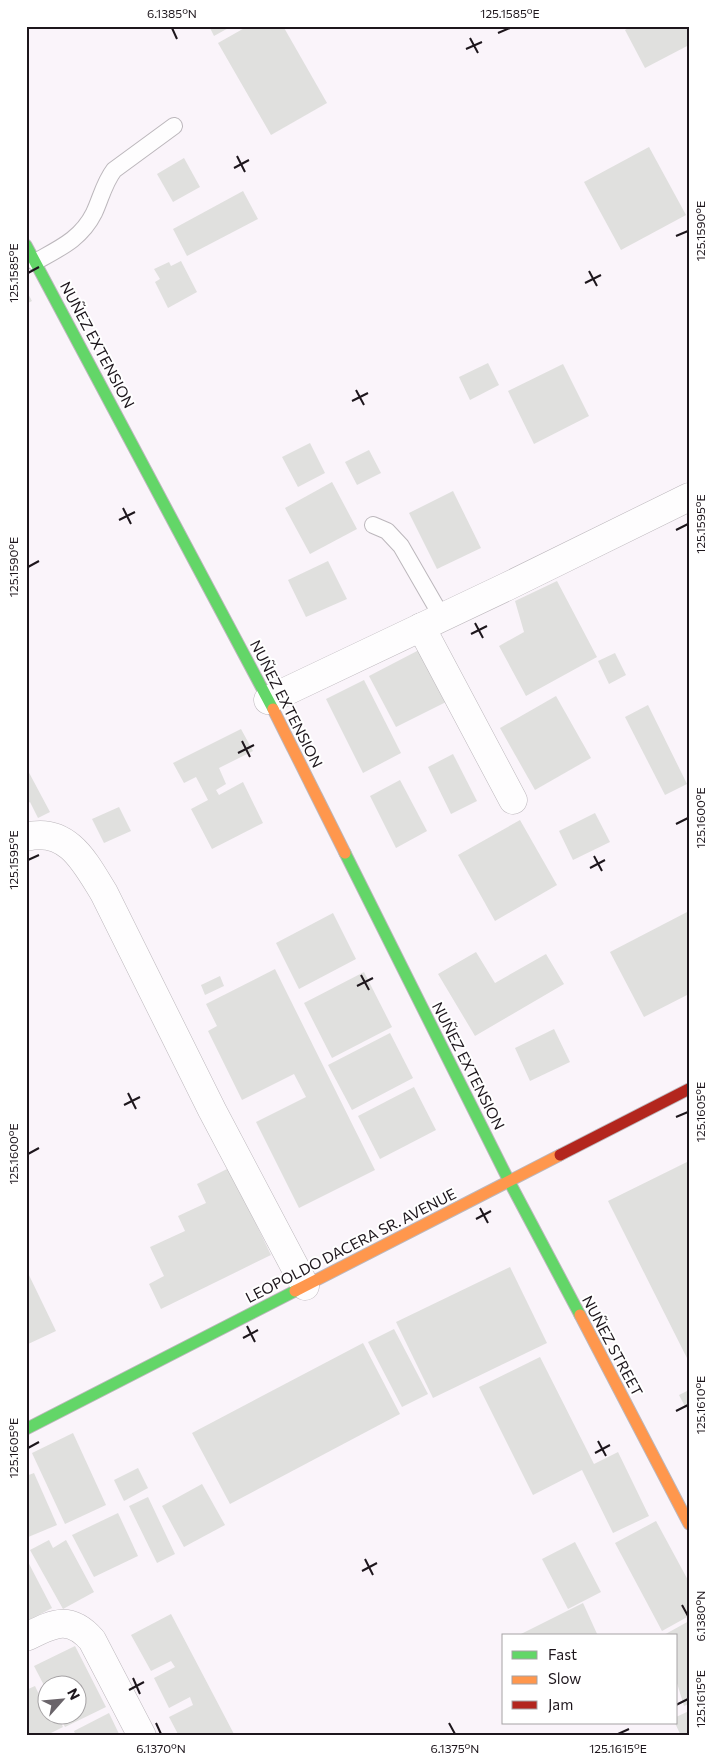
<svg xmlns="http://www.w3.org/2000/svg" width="715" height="1762" viewBox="0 0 715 1762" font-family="Commissioner,sans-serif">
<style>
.building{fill:#e0e0de}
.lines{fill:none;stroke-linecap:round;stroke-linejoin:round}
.lane-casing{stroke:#bcb7bc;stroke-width:18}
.street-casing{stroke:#bcb7bc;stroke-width:29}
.fast-casing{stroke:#bcb7bc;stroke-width:13}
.slow-casing{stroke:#bcb7bc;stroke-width:13}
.jam-casing{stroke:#bcb7bc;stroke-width:13}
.lane{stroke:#fefdfe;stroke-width:16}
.street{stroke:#fefdfe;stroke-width:28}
.fast{stroke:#63d668;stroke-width:11}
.slow{stroke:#ff974d;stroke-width:11}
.jam{stroke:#b3261e;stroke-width:11}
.ticks{fill:none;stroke:#1d161c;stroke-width:2}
.labels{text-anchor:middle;stroke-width:4;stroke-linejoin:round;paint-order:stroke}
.street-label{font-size:15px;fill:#1d161c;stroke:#fff}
.neatline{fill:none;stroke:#1d161c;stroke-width:2}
.ticks-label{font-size:12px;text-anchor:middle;fill:#1d161c}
</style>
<rect width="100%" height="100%" fill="#faf4fa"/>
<g class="building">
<polygon points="209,26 232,26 214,36"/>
<polygon points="248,26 283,26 327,103 271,135 218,43"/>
<polygon points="632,26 689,26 689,45 645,68 625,30"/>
<polygon points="649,147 686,215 621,250 584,182"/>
<polygon points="184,158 200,187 173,202 157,174"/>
<polygon points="243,191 258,219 187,256 173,229"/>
<polygon points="181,261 197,292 168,308 155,282 160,279 154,269 169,262 171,266"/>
<polygon points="26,290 32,301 26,304"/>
<polygon points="488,363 499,385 470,400 459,377"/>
<polygon points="563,364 589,416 534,444 508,391"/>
<polygon points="310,443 325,473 298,487 282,457"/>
<polygon points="369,450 381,473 357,485 345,462"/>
<polygon points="332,482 357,529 310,554 285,508"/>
<polygon points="453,491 481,548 437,569 409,513"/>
<polygon points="328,561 347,599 306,617 288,580"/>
<polygon points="557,581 597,657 526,696 499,646 524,632 515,601"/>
<polygon points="419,650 446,702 396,727 369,676"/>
<polygon points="615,653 626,675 609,684 598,661"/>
<polygon points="364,680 401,753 363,773 326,699"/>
<polygon points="556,696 591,758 535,790 500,728"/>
<polygon points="648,705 687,784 665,795 625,717"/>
<polygon points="241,729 253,751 219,768 226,784 216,790 219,795 243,782 263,823 212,849 191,809 208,800 196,777 184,783 173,763"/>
<polygon points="453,754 477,801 451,814 428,767"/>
<polygon points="26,767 50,812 38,818 30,802 26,804"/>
<polygon points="400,780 427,831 396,848 370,796"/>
<polygon points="119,807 131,831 104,843 92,819"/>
<polygon points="595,813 610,842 573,860 559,831"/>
<polygon points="520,820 557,885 495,921 458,855"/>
<polygon points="689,911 689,994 644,1017 610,952"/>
<polygon points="333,913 356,959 299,989 276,943"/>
<polygon points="476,952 495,983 546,954 564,984 475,1036 438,974"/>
<polygon points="275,969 375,1170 299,1208 256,1122 306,1097 294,1074 242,1100 208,1031 217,1026 206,1004"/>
<polygon points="364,972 392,1027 332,1058 304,1003"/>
<polygon points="220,976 224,986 205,995 201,985"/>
<polygon points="554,1029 570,1062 530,1081 515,1048"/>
<polygon points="390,1033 413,1078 352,1110 328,1065"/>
<polygon points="414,1087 436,1130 380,1159 358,1116"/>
<polygon points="689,1161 689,1362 608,1201"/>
<polygon points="229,1168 271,1255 161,1309 149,1284 164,1276 150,1247 185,1231 178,1216 206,1203 197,1184"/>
<polygon points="510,1267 547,1343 433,1398 396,1322"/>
<polygon points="26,1269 56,1331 26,1345"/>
<polygon points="394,1329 428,1394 402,1407 368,1342"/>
<polygon points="363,1343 400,1414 230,1504 192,1433"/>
<polygon points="540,1357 594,1464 618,1452 649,1516 613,1533 582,1470 533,1495 479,1387"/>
<polygon points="689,1390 689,1414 679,1395"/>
<polygon points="73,1433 106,1505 65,1524 32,1453"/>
<polygon points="138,1468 148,1488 124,1501 114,1480"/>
<polygon points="34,1473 57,1525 26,1538 26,1476"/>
<polygon points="202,1484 225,1525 184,1547 162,1506"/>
<polygon points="148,1497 175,1554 157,1563 129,1506"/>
<polygon points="118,1513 138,1556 94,1577 72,1535"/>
<polygon points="656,1521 689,1582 689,1616 662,1631 615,1543"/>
<polygon points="49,1540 53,1548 66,1540 94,1592 63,1609 30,1550"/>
<polygon points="575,1542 601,1592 568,1609 542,1559"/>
<polygon points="26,1558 52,1608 26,1622"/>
<polygon points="583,1603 598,1636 522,1636 521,1634"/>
<polygon points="171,1614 213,1694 235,1736 179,1736 169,1717 193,1705 190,1697 169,1708 154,1678 175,1667 171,1661 151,1671 131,1635"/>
<polygon points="689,1621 689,1704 684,1706 676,1680 676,1636 662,1636"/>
<polygon points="75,1646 106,1707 65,1727 58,1714 78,1714 78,1684 48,1684 48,1693 34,1666"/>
<polygon points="35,1686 46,1709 48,1708 48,1714 57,1714 63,1727 45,1736 26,1736 26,1690"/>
<polygon points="689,1711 689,1736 681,1736 675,1723 676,1723 676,1717"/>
<polygon points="109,1713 120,1736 76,1736 74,1731"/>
</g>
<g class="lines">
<g class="lane-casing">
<g id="lane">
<path d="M 35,262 C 60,248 81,239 94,213 C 101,198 104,183 114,170 L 174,126"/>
<polyline points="373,525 387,531 401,546 442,617"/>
</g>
</g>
<g class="street-casing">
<g id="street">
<polyline points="421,627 513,800"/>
<polyline points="268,700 506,587 689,497"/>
<path d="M 26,837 C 68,826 86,864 104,893 L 212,1110 L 305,1286"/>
<path d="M 26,1637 C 53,1624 69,1614 92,1640 L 142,1736"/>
</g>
</g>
<g class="fast-casing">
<g id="fast">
<polyline points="26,245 273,709"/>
<polyline points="345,853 509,1181 580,1315"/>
<polyline points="26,1429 295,1291"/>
</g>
</g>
<g class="slow-casing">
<g id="slow">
<polyline points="273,709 345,853"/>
<polyline points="295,1291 560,1155"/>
<polyline points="580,1315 689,1524"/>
</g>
</g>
<g class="jam-casing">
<polyline id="jam" points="560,1155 689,1089"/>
</g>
<use href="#lane" class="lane"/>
<use href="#street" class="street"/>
<use href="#fast" class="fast"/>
<use href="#slow" class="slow"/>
<use href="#jam" class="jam"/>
</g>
<path class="ticks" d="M 172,28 L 177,39M 498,33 L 510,28M 470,38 L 478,53M 466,49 L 482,42M 237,156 L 245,172M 234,168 L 249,160M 676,236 L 688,231M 589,271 L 597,286M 28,273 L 39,267M 585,283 L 601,275M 356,390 L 364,405M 352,401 L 368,393M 123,508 L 131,524M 119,520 L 135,512M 676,530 L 688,524M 28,567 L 39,561M 475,623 L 483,638M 471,634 L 487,626M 242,741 L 250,757M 238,753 L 254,745M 676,824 L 688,818M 594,856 L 602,871M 28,860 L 39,855M 590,868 L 605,860M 361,975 L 369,990M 357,986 L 373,978M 128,1093 L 136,1109M 124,1105 L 140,1097M 676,1117 L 688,1112M 28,1154 L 39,1148M 480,1208 L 488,1223M 476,1219 L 491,1211M 247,1326 L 255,1342M 243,1338 L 258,1330M 676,1411 L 688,1405M 598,1441 L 606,1456M 28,1448 L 39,1442M 595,1453 L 610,1445M 365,1559 L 373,1575M 362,1571 L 377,1563M 682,1605 L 688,1616M 133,1678 L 140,1694M 129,1690 L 144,1682M 676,1705 L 688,1699M 156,1723 L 161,1734M 449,1723 L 455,1734M 618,1734 L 629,1729"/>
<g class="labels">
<g class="street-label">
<text transform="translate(97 345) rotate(62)" y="5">NUÑEZ EXTENSION</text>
<text transform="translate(286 704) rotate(63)" y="5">NUÑEZ EXTENSION</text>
<text transform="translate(468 1066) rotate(63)" y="5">NUÑEZ EXTENSION</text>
<text transform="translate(351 1246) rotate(-27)" y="5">LEOPOLDO DACERA SR. AVENUE</text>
<text transform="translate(612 1346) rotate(62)" y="5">NUÑEZ STREET</text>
</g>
</g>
<rect width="715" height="1762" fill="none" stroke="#ffffff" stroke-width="55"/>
<rect x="502" y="1634" width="175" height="90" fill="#ffffff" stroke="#a5a2a4"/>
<rect x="512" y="1651" width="25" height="8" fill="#63d668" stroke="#a5a2a4"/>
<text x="548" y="1660" font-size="15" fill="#1d161c">Fast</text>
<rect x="512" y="1676" width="25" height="8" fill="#ff974d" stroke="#a5a2a4"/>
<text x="548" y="1684" font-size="15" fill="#1d161c">Slow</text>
<rect x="512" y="1701" width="25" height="8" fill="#b3261e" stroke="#a5a2a4"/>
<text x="548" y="1710" font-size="15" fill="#1d161c">Jam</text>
<g transform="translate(62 1700) rotate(63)"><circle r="24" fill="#ffffff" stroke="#a5a2a4"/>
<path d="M0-4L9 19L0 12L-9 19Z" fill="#6a646a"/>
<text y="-8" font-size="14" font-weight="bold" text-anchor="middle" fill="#1d161c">N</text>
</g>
<rect x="28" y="28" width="660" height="1706" class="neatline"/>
<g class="ticks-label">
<text x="172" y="18">6.1385°N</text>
<text x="510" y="18">125.1585°E</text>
<text transform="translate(701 231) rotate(-90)" y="4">125.1590°E</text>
<text transform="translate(14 273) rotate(-90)" y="4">125.1585°E</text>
<text transform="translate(701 524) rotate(-90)" y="4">125.1595°E</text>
<text transform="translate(14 567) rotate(-90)" y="4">125.1590°E</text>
<text transform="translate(701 818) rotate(-90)" y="4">125.1600°E</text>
<text transform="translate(14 860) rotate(-90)" y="4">125.1595°E</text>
<text transform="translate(701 1112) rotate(-90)" y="4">125.1605°E</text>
<text transform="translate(14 1154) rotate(-90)" y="4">125.1600°E</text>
<text transform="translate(701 1405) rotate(-90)" y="4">125.1610°E</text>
<text transform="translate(14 1448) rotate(-90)" y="4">125.1605°E</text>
<text transform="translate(701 1616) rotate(-90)" y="4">6.1380°N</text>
<text transform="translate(701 1699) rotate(-90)" y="4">125.1615°E</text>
<text x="161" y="1753">6.1370°N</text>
<text x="455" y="1753">6.1375°N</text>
<text x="618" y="1753">125.1615°E</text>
</g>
</svg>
